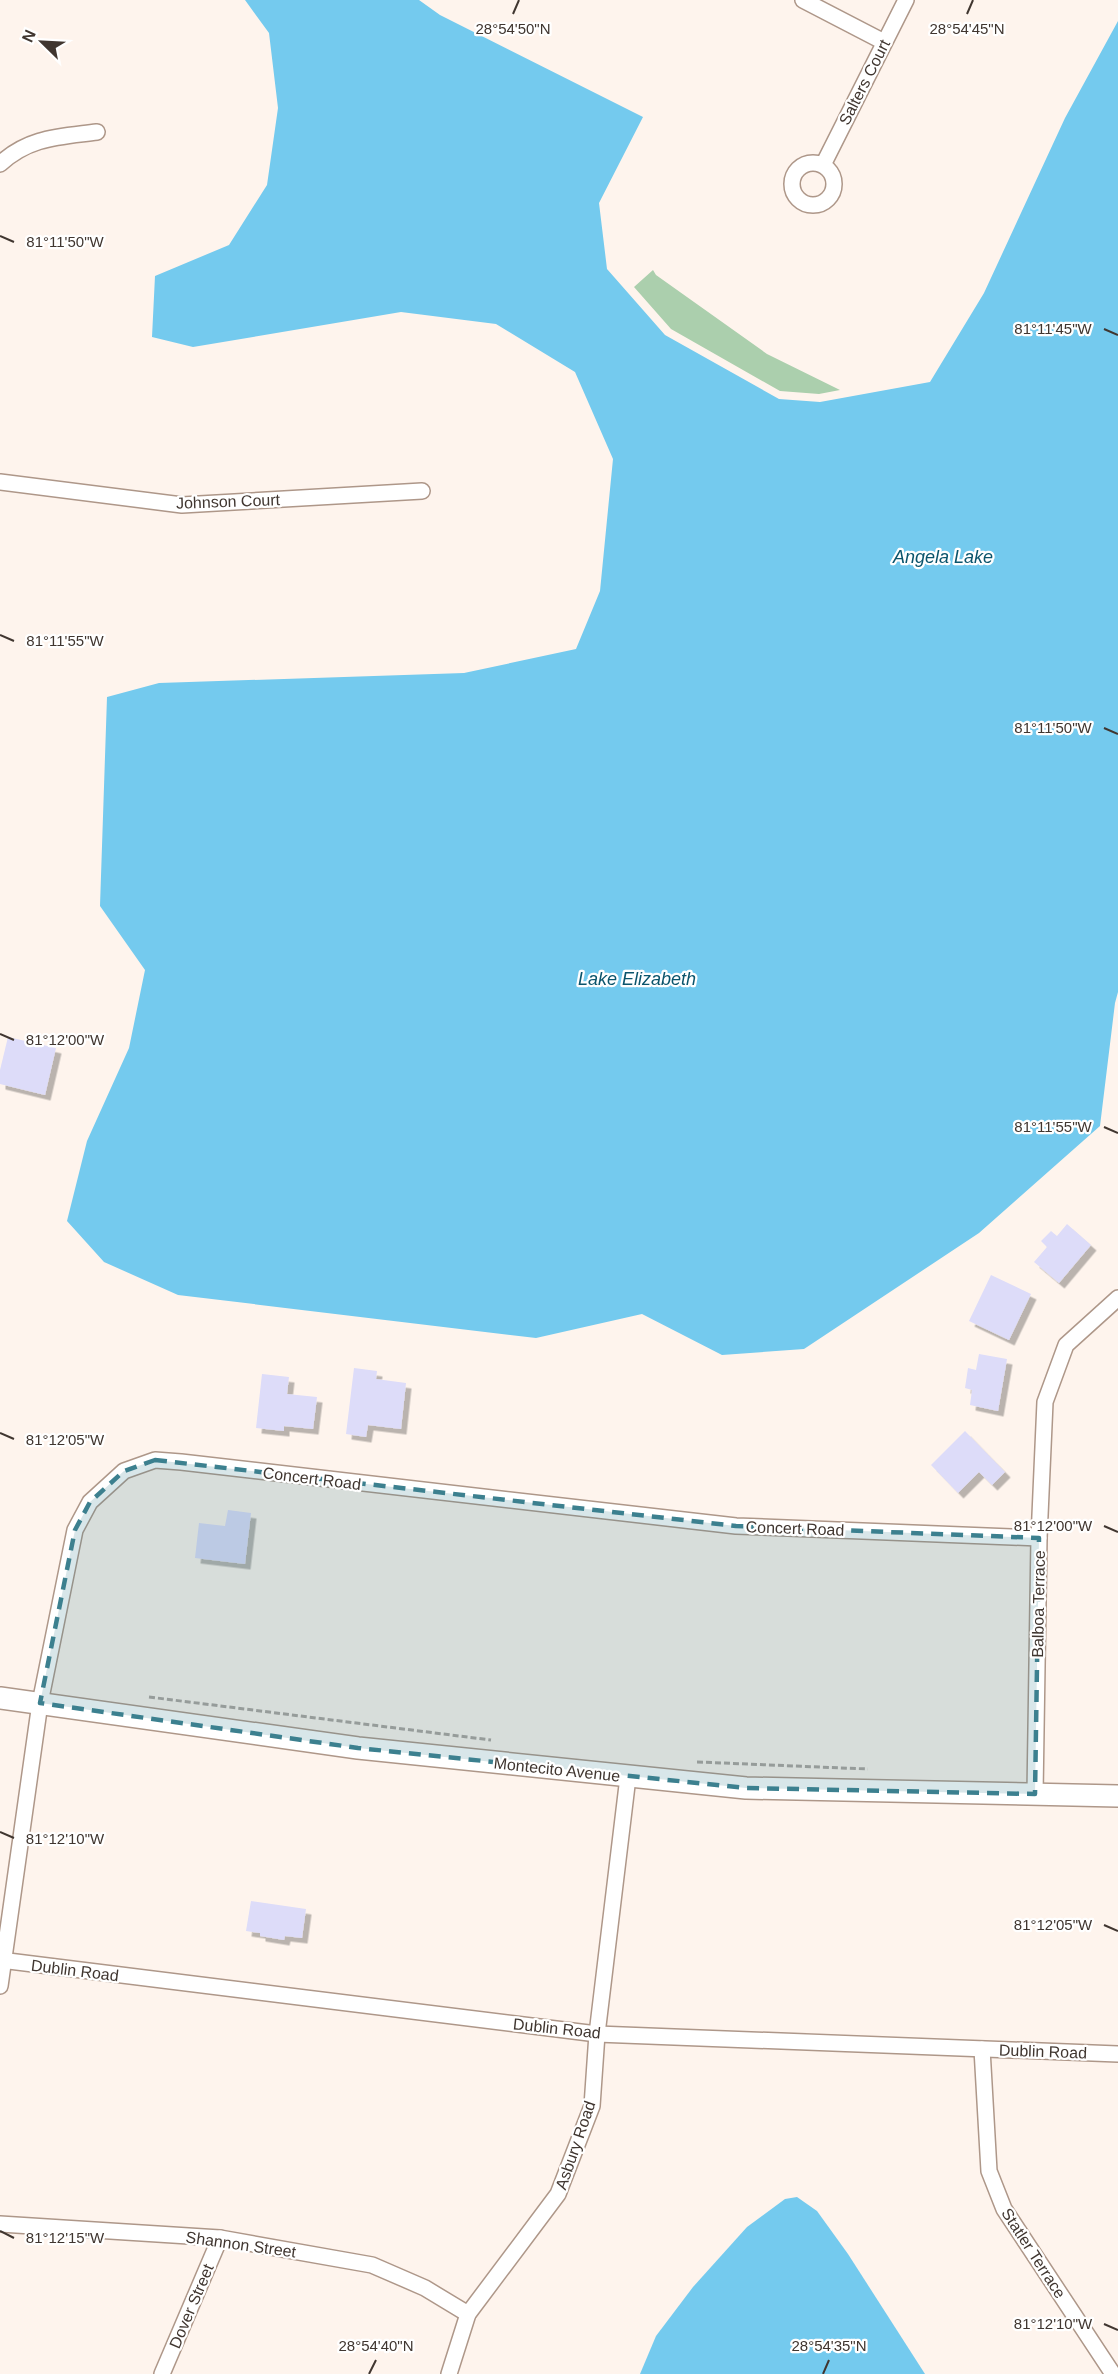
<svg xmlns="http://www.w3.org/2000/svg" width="1118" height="2374" viewBox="0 0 1118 2374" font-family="Arial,sans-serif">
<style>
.green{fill:#abcfad}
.water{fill:#74caee}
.building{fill:#dddcf9;filter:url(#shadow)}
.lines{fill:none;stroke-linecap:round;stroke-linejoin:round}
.street-casing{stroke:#ae9789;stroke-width:18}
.secondary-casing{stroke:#ae9789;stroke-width:24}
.path{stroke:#ada39d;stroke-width:3;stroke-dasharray:6 3;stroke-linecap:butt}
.street{stroke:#fff;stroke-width:15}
.secondary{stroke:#fff;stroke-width:21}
.marked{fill:#3c808f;fill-opacity:0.2;stroke:#3c808f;stroke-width:4.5;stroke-dasharray:12 8;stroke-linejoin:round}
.ticks{fill:none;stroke:#403630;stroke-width:2}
.labels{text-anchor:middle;stroke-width:4.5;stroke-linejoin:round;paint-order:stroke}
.street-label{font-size:16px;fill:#403630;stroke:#fff}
.water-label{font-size:18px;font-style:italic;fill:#0a546c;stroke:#fff}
.ticks-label{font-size:15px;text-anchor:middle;fill:#403630;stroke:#fff;stroke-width:4.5;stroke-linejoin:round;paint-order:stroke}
</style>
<defs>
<filter id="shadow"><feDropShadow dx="5.5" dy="5.5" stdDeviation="0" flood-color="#0004"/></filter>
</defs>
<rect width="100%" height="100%" fill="#fef4ed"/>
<polygon class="green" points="653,270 656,275 767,354 840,390 819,394 780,391 671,329 634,287"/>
<g class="water">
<polygon points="245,0 419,0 440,15 643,117 599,203 607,269 665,335 779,399 820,402 930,382 984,293 1065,118 1118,21 1118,992 1115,1003 1100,1126 979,1233 804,1349 722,1355 642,1314 536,1338 178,1295 104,1262 67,1221 87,1141 129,1048 145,970 100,906 107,697 159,683 464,673 576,649 600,591 613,459 575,372 496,324 401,312 193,347 152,337 155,276 229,245 267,185 278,108 269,33"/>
<polygon points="797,2197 817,2211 848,2254 925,2374 640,2374 656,2336 693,2287 747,2227 785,2199"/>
</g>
<g class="building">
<polygon points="8,1037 56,1048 45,1095 0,1084 0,1070"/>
<polygon points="1067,1224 1091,1245 1059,1283 1034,1262 1047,1247 1041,1241 1051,1231 1057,1236"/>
<polygon points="991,1275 1031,1294 1009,1340 969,1321"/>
<polygon points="979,1354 1007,1359 998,1411 970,1405 972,1390 965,1388 968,1368 976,1370"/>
<polygon points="354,1368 377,1371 376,1379 406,1383 401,1429 368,1425 366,1437 346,1434"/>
<polygon points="262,1374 289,1377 287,1394 317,1397 313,1429 284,1426 284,1431 256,1428"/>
<polygon points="965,1431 1005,1472 992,1485 979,1472 958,1493 931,1465"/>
<polygon points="228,1510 251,1513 245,1564 195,1558 199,1523 225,1526"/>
<polygon points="251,1901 306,1909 302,1938 285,1936 284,1940 260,1936 260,1933 246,1931"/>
</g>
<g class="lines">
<g class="street-casing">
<g id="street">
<polyline points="803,0 884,42"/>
<circle cx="813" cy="184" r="21"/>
<path d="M 0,164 C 29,137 59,137 97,132"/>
<polyline points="823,165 906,0"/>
<polyline points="0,482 182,505 422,491"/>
<polyline points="1035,1794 1039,1538 1045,1402 1066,1345 1118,1298"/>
<polyline points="0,1960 597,2034 1118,2054"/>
<polyline points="0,1986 40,1703 75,1530 90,1502 124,1471 155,1460 181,1462 736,1526 1039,1538"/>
<polyline points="982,2049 989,2171 1004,2209 1113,2374"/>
<polyline points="0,2224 220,2238 372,2265 425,2288 468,2314"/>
<polyline points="162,2374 220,2238"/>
<polyline points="449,2374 468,2314 558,2194 592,2106 597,2034 628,1777"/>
</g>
</g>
<g class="secondary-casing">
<polyline id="secondary" points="0,1698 358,1748 746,1788 1118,1796"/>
</g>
<g class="path">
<polyline points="149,1697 491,1740"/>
<polyline points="697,1762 868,1769"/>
</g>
<use href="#street" class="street"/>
<use href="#secondary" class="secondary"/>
</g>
<path class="marked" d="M 155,1460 L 736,1526 L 1039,1538 L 1035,1794 L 746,1788 L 358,1748 L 40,1703 L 75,1530 L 90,1502 L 124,1471 Z"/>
<path class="ticks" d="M 513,14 L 519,0M 967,14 L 973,0M 0,236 L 14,242M 1104,329 L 1118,335M 0,635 L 14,641M 1104,728 L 1118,734M 0,1034 L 14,1040M 1104,1127 L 1118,1133M 0,1433 L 14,1439M 1104,1526 L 1118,1532M 0,1832 L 14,1838M 1104,1925 L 1118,1931M 0,2231 L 14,2238M 1104,2324 L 1118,2330M 369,2374 L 376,2360M 823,2374 L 829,2360"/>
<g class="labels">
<g class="street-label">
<text transform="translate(864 82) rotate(-63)" y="6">Salters Court</text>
<text transform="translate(228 501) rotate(-2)" y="6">Johnson Court</text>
<text transform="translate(312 1478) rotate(7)" y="6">Concert Road</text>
<text transform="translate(795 1528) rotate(2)" y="6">Concert Road</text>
<text transform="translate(1038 1604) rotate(-89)" y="6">Balboa Terrace</text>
<text transform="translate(557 1769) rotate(6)" y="6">Montecito Avenue</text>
<text transform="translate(75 1970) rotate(7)" y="6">Dublin Road</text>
<text transform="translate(557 2028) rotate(6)" y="6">Dublin Road</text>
<text transform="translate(1043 2051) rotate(2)" y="6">Dublin Road</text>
<text transform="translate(575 2145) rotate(-71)" y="6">Asbury Road</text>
<text transform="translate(241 2244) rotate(8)" y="6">Shannon Street</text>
<text transform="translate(1034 2253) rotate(57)" y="6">Statler Terrace</text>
<text transform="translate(191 2306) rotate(-67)" y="6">Dover Street</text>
</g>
<g class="water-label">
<text x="943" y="563">Angela Lake</text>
<text x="637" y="985">Lake Elizabeth</text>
</g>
</g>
<g class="ticks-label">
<text x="513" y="34">28°54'50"N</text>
<text x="967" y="34">28°54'45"N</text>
<text x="65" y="247">81°11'50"W</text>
<text x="1053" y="334">81°11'45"W</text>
<text x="65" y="646">81°11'55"W</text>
<text x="1053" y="733">81°11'50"W</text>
<text x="65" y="1045">81°12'00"W</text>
<text x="1053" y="1132">81°11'55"W</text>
<text x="65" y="1445">81°12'05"W</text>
<text x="1053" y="1531">81°12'00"W</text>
<text x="65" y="1844">81°12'10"W</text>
<text x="1053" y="1930">81°12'05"W</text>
<text x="65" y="2243">81°12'15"W</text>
<text x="1053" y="2329">81°12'10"W</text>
<text x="376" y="2351">28°54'40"N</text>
<text x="829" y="2351">28°54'35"N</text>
</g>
<g transform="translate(42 42) rotate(294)" stroke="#ffffff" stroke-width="4.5" paint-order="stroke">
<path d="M0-4.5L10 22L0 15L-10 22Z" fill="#403630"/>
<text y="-9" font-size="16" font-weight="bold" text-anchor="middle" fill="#403630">N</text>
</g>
</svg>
